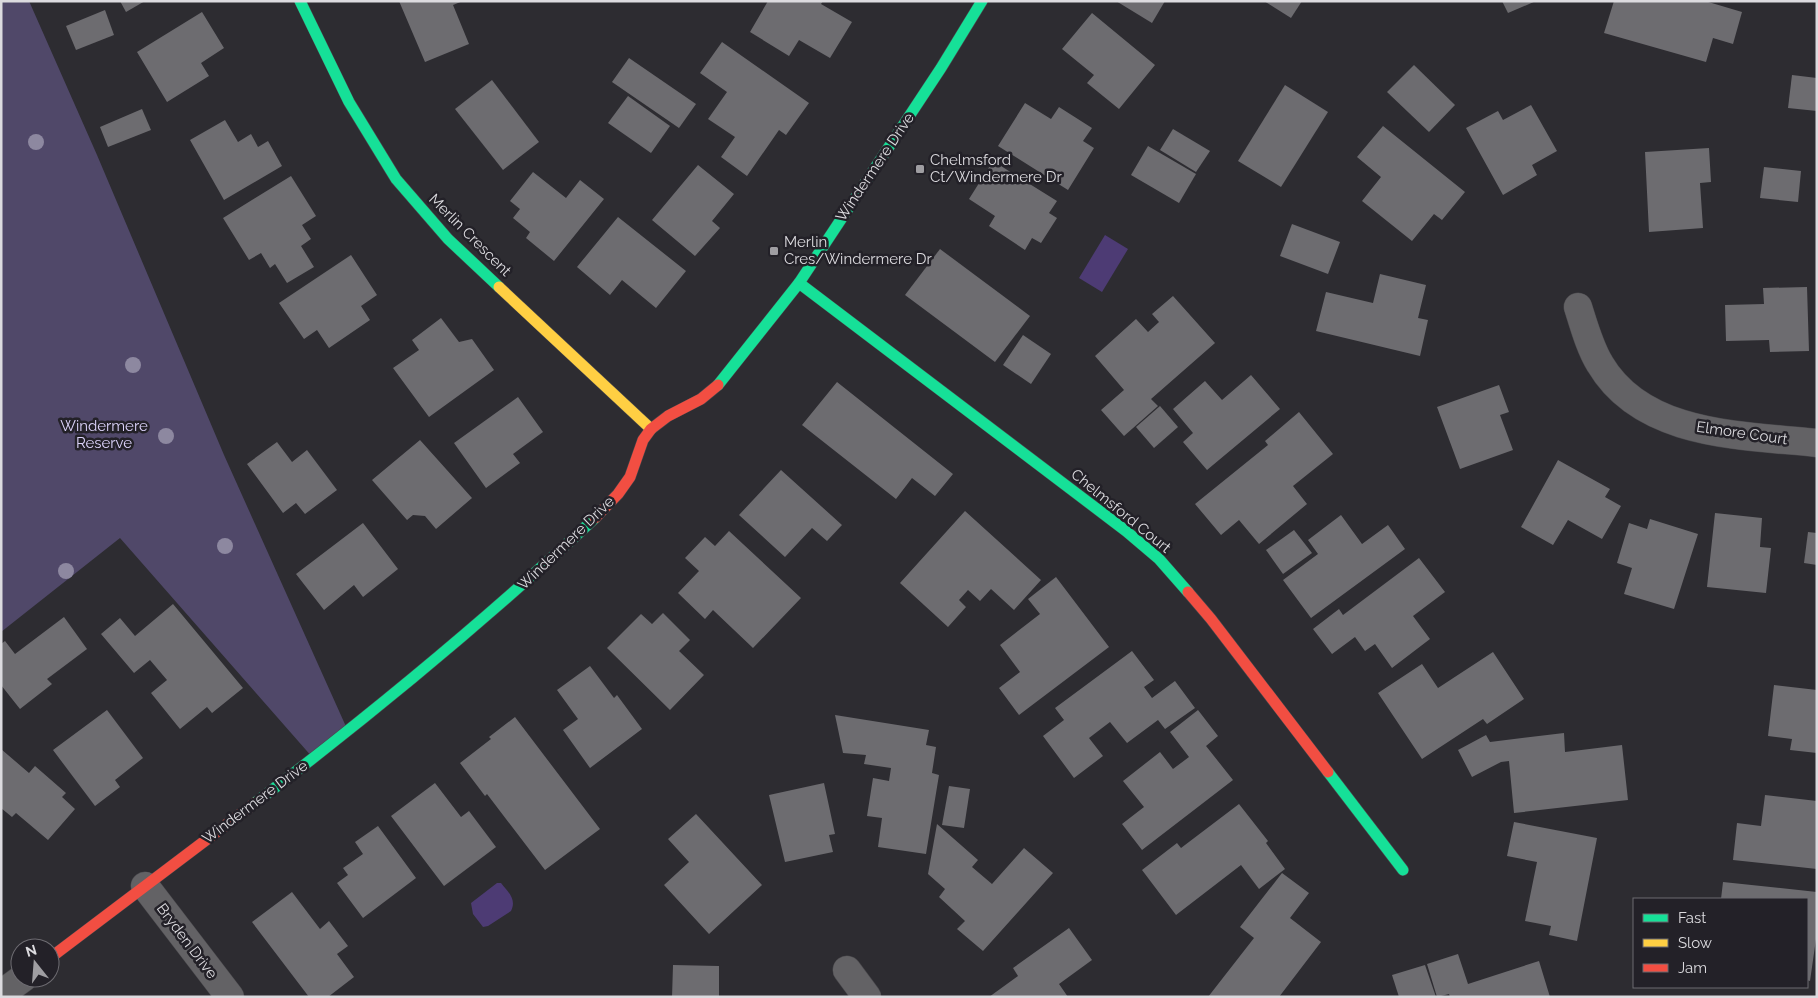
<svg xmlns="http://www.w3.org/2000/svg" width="1818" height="998" viewBox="0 0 1818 998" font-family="Raleway,sans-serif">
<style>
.green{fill:#504869}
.water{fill:#4d3b74}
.building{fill:#6d6c70}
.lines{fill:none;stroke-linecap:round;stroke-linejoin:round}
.street-casing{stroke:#49484c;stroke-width:29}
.fast-casing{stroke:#49484c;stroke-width:12}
.slow-casing{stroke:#49484c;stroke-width:12}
.jam-casing{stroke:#49484c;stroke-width:12}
.street{stroke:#636265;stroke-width:28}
.fast{stroke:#16e098;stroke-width:11}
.slow{stroke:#ffcf43;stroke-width:11}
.jam{stroke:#f24e42;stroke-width:11}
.tree{fill:#8d88a0}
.poi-dot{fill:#9f9ea2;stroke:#232128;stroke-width:2}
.labels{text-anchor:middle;stroke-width:5;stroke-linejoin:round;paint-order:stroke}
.poi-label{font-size:15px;fill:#dcdbdf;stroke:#232128;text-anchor:start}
.street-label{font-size:15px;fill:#dcdbdf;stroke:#232128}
.park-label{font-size:15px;fill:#dcd3fa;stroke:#232128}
</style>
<rect width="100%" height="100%" fill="#2d2c31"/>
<polygon class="green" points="1,1 29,1 97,155 224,455 348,731 313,758 120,538 1,632"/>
<g class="water">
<polygon points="1105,235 1128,249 1102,292 1079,278"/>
<path d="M 497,883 L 501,883 C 508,892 517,899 511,911 L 488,926 L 483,927 L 473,914 L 471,903 Z"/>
</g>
<g class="building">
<polygon points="120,1 145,1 126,12"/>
<polygon points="399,1 463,1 453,5 469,44 425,62"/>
<polygon points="768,1 823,1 821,4 852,22 830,58 799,40 789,56 750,32"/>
<polygon points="1116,1 1165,1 1152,23"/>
<polygon points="1264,1 1302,1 1291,18"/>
<polygon points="1502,1 1536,1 1508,13"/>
<polygon points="1614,1 1705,1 1742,12 1733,44 1713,38 1706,62 1604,33"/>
<polygon points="105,10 114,35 76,50 66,26"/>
<polygon points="202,12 224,48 201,63 209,76 167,102 137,52"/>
<polygon points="1092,13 1155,65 1119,109 1087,83 1094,75 1062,49"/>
<polygon points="722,42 809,103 786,135 779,130 747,176 721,157 735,137 708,119 727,92 700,73"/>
<polygon points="629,58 696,104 679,128 612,82"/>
<polygon points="1414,65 1455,105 1429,132 1387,92"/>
<polygon points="1792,75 1817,78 1817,111 1788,108"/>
<polygon points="492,80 539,142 503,170 455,109"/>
<polygon points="1285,85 1328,112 1281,187 1238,161"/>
<polygon points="628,96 670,126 651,153 608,123"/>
<polygon points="1025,103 1051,119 1059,107 1092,128 1083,141 1094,148 1068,190 998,146"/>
<polygon points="1531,105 1557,151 1532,165 1537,175 1503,195 1466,128 1498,111 1503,120"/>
<polygon points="142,109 151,130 108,147 100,127"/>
<polygon points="225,120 238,142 251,134 258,147 268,141 282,166 224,200 190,140"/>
<polygon points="1383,126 1465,192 1442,220 1434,214 1412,241 1362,201 1381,177 1357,157"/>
<polygon points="1173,129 1210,151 1196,172 1160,150"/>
<polygon points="1148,146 1196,174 1179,203 1131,175"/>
<polygon points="1709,148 1711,182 1700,183 1703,228 1649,232 1645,152"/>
<polygon points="993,161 1057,201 1049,213 1057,218 1041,243 1032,238 1025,250 989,226 995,216 969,199"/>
<polygon points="698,165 734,194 712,221 720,228 695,256 652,220"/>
<polygon points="1764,167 1801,171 1798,202 1760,198"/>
<polygon points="533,172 566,198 580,180 604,199 554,261 526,238 530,232 513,218 520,209 510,201"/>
<polygon points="291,176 316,216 302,225 311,239 301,246 314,267 287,283 275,264 270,268 261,253 249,260 223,218"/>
<polygon points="618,217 686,271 656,308 622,280 610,295 577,267"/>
<polygon points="1292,224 1340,242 1328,274 1280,256"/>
<polygon points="940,249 1030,316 995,362 905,295"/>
<polygon points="351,255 377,295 361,306 370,320 329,348 317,330 304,339 279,303"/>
<polygon points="1380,274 1426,285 1418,318 1428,320 1420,356 1316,331 1326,292 1373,303"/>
<polygon points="1807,287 1809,351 1770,352 1769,340 1726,341 1725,305 1764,304 1763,288"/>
<polygon points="1173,296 1215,343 1151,399 1158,406 1124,436 1101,410 1124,390 1095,356 1136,319 1148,332 1159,322 1152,314"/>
<polygon points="441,318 459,342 472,339 494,370 429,417 393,368 419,350 412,340"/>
<polygon points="1023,335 1051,354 1031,384 1003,365"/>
<polygon points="1251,375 1280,409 1207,470 1183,442 1193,433 1173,409 1205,381 1222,400"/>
<polygon points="837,382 953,474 935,496 912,478 896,499 802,425"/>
<polygon points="1499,385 1509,412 1500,415 1513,450 1460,469 1437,407"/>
<polygon points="518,397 543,432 513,454 520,463 486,488 454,443"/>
<polygon points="1160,406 1178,427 1154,448 1136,427"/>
<polygon points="1299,412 1333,454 1293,486 1307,504 1259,544 1239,520 1221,535 1195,504 1268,445 1265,441"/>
<polygon points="420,440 472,498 436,529 425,516 413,515 407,520 372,480"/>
<polygon points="277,442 292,462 307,450 337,490 305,514 296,503 283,513 247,464"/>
<polygon points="1558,460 1610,489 1605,497 1621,506 1602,539 1568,520 1553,545 1521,527"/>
<polygon points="781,470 842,525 827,541 812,528 785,557 739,515"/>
<polygon points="965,511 1041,580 1014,610 991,589 980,601 968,590 959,600 966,607 948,627 900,583"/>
<polygon points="1715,513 1762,518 1760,547 1771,548 1766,593 1707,587"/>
<polygon points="1341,515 1362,544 1388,525 1405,549 1311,618 1283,580 1318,554 1308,540"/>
<polygon points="1650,519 1698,534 1674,609 1624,594 1632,568 1617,563 1629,523 1647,529"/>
<polygon points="363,523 398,569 363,597 354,585 324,610 296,574"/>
<polygon points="1294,530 1312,553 1283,574 1266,550"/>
<polygon points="729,531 801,598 753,648 713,610 705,619 678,593 699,571 685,558 705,537 715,546"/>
<polygon points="1808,532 1817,533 1817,565 1804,563"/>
<polygon points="1419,558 1445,592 1413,616 1430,639 1392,668 1375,644 1365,651 1355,637 1332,654 1313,629 1339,609 1343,615"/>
<polygon points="1056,577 1109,647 1019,715 999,688 1020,672 1000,645 1040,614 1028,599"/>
<polygon points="173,604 243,688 212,713 207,707 180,729 151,693 167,680 150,660 134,673 101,634 120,618 135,636"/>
<polygon points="663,613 690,640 679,651 704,675 670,710 607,648 641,614 652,624"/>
<polygon points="64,617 87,649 47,679 52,684 20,709 1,685 1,644 5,641 15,654"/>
<polygon points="1132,651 1154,680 1144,687 1152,698 1175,681 1195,708 1165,729 1158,720 1127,743 1110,722 1089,738 1103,756 1074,778 1043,736 1064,720 1055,708"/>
<polygon points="1493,652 1524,699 1487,724 1483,719 1422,759 1378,693 1422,664 1438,688"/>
<polygon points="590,666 614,698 617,695 642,729 590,768 563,730 578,719 557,690"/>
<polygon points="1774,685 1817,690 1817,753 1790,750 1792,739 1768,736"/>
<polygon points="107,710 143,758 115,780 120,787 95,806 53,750"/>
<polygon points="1198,710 1218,736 1206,746 1233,780 1142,850 1122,824 1144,807 1123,781 1160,752 1173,769 1189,757 1170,732"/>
<polygon points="835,715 929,730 926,745 936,747 932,773 939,775 926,854 878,847 882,818 867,816 873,778 889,781 891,768 864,764 866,755 843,753"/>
<polygon points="515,717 600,829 545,870 487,794 485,796 460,763 491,739 489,737"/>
<polygon points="1564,733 1565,752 1622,745 1628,800 1514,813 1509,761 1501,762 1472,777 1458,750 1486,735 1490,742"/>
<polygon points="1,749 29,773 35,766 66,793 62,797 75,809 48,840 16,813 12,817 1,808"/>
<polygon points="435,783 461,817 469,811 496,847 444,886 391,816"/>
<polygon points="824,783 835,834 829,835 833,852 785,862 769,795"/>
<polygon points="949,786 970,789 964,828 942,825"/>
<polygon points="1765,795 1817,801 1817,869 1733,860 1737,823 1761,826"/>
<polygon points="1239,804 1268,841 1266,843 1285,869 1259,889 1241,865 1176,915 1142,870 1177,843 1181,848"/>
<polygon points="696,814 762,885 709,934 664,885 689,862 668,839"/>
<polygon points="1514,822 1597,838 1577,941 1549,935 1551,926 1525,921 1537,862 1507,856"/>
<polygon points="937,824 978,860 972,867 992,884 1024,848 1053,873 983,951 957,929 965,921 939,897 945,889 928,874"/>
<polygon points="378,826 416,878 363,918 337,883 348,875 343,868 363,854 355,842"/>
<polygon points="1282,873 1309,893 1290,918 1321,942 1279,997 1208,997 1254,938 1240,927"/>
<polygon points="1723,882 1817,892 1817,932 1810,981 1807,980 1807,899 1721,899"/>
<polygon points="292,892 320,929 329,921 348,946 337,954 354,977 328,997 309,997 252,922"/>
<polygon points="1069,928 1092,960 1059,984 1068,997 989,997 1018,976 1013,968"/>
<polygon points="1458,954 1468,984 1539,961 1550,997 1450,997 1449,994 1437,997 1427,964"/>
<polygon points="673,965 719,966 719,997 672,997"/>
<polygon points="1425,965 1436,997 1399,997 1392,975"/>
</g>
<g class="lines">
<g class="street-casing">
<g id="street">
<path d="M 1578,307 C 1584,326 1590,348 1600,364 C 1643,437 1743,435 1817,443"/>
<polyline points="145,886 230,997"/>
<polyline points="847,970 867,997"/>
<polyline points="1,994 23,978"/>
</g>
</g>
<g class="fast-casing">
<g id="fast">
<polyline points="300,1 349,102 396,179 448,239 499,287"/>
<polyline points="799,283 1126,531 1159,559 1188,592"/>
<polyline points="718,385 799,283 941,68 982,1"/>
<polyline points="1328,772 1403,870"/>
<path d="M 255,803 C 373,713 487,619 595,518"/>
</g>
</g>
<g class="slow-casing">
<polyline id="slow" points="499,287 651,429"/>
</g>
<g class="jam-casing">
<g id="jam">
<polyline points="595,518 618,494 630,477 643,440 651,429 668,416 701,399 718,385"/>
<polyline points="1188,592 1211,619 1328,772"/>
<polyline points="50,958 255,803"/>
</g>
</g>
<use href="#street" class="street"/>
<use href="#fast" class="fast"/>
<use href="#slow" class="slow"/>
<use href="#jam" class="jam"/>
</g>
<g class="tree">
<circle cx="36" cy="142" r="8"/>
<circle cx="133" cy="365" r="8"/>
<circle cx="166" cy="436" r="8"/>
<circle cx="225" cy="546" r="8"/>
<circle cx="66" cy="571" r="8"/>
</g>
<g class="poi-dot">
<rect x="915" y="164" width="10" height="10" rx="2.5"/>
<rect x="769" y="246" width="10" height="10" rx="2.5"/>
</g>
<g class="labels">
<g class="poi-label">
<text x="930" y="165">Chelmsford<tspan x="930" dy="17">Ct/Windermere Dr</tspan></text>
<text x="784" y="247">Merlin<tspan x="784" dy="17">Cres/Windermere Dr</tspan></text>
</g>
<g class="street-label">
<text transform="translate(875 167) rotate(-56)" y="5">Windermere Drive</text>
<text transform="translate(470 235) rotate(45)" y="5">Merlin Crescent</text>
<text transform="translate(1742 433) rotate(8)" y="5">Elmore Court</text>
<text transform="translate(1121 511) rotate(39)" y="5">Chelmsford Court</text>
<text transform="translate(566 543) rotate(-44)" y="5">Windermere Drive</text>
<text transform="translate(255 802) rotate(-37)" y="5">Windermere Drive</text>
<text transform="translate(187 941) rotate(53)" y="5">Bryden Drive</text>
</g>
<g class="park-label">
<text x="104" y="431">Windermere<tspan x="104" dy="17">Reserve</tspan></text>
</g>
</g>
<rect width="1818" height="998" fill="none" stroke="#dcdbdf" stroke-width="5"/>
<rect x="1633" y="898" width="175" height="90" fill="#232128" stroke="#6d6b71"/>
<rect x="1643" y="914" width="25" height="8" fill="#16e098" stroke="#6d6b71"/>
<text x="1678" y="923" font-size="15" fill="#dcdbdf">Fast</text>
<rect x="1643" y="939" width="25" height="8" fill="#ffcf43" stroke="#6d6b71"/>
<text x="1678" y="948" font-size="15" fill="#dcdbdf">Slow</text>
<rect x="1643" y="964" width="25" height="8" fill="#f24e42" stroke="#6d6b71"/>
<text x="1678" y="973" font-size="15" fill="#dcdbdf">Jam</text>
<g transform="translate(35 963) rotate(343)"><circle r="24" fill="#232128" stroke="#6d6b71"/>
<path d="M0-4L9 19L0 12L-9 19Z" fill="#9f9ea2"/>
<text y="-8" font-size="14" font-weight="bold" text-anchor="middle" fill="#dcdbdf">N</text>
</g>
</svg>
